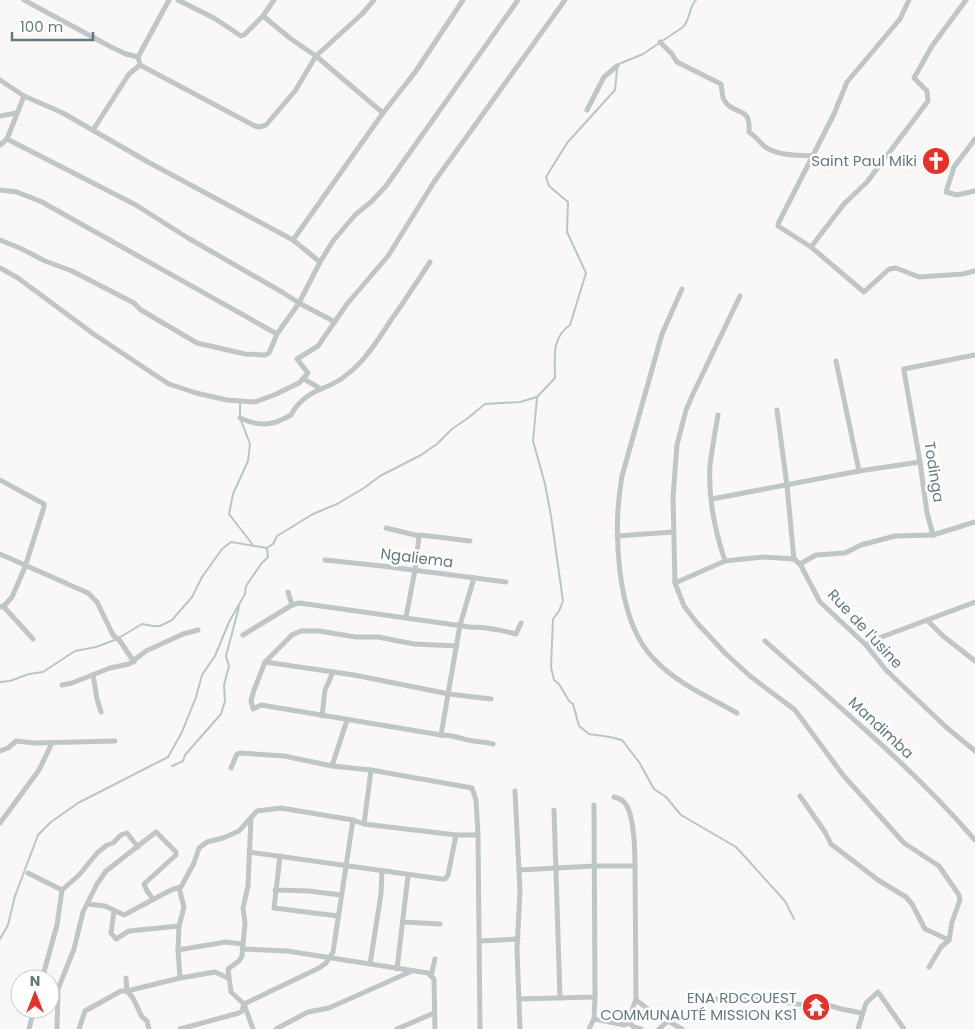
<svg xmlns="http://www.w3.org/2000/svg" width="975" height="1029" viewBox="0 0 975 1029" font-family="Poppins,sans-serif">
<rect width="100%" height="100%" fill="#f9f8f6"/>
<g fill="none" stroke-linecap="round" stroke-linejoin="round">
<!-- stream -->
<g stroke="#b5c7c8" stroke-width="2">
<path d="M537 398 533 441 545 484 551 516 563 601 559 611 553 619 551 667 554 680 559 684 569 701 573 704 579 726 589 734 610 737 622 740 639 762 654 789 666 797 681 815 736 847 785 901 794 919"/>
<path d="M240 402V418L250 444 248 461 233 494 229 514 253 545"/>
<path d="M267 548 273 544 277 536 313 514 337 504 364 488 380 476 421 455 437 444 452 429 468 418 485 404 520 402 537 397 555 378C555 358 551 338 570 325L586 273 567 232 568 202 549 186 546 177 567 143 615 90 617 69 619 64 643 54 683 27C691 19 688 8 696 0"/>
<path d="M0 682 10 681 29 674 43 672 75 651 96 647 117 639 142 624 153 626H160L172 620 192 597 202 577 222 549 231 542 267 548"/>
<path d="M172 766 183 761 185 755 221 714 225 701 224 685 229 666 226 656 239 607"/>
<path d="M0 939 8 925 15 896 38 835 51 822 78 803 168 757 182 732 196 697 202 675 215 656 229 622 245 594 246 586 261 564 268 557 267 548"/>
</g>
<!-- street -->
<g stroke="#bfc6c8" stroke-width="5">
<path d="M24 0 111 47 126 54 138 57 169 0"/>
<path d="M178 0 214 18 241 36 244 35 263 16 274 0"/>
<path d="M909 0 900 19 847 82 834 114 779 222 778 226 811 247 864 292 889 269 896 268 919 277 963 274 975 271"/>
<path d="M263 16 291 39 316 56 362 14 374 0"/>
<path d="M660 42 672 54 677 62 721 84C722 89 722 96 724 100 734 117 751 104 749 132 755 136 759 141 764 146 777 156 796 155 812 156"/>
<path d="M140 65 255 126 259 127 266 125 295 91 316 56 383 113"/>
<path d="M0 80 24 96 63 113 148 162 293 240 320 262"/>
<path d="M587 110 604 77 617 66"/>
<path d="M0 116 17 113"/>
<path d="M93 130 129 74 140 65 138 57"/>
<path d="M7 139 136 205 188 238 282 292 299 303 335 322"/>
<path d="M975 139 954 167 946 192 957 195 975 191"/>
<path d="M0 145 7 139 24 96"/>
<path d="M0 190 17 192 42 202 277 334"/>
<path d="M0 240 22 249 45 261 72 271 134 303 141 310 197 343 245 354 265 355 269 353 277 334 299 303 320 262 333 241 355 215 371 202 386 186 518 0"/>
<path d="M293 240 383 113 416 71 463 0"/>
<path d="M811 247 844 204 867 182 928 101 927 91 914 78 932 46 966 0"/>
<path d="M0 268 18 278 95 335 152 373 169 384 196 393 227 400 255 402 274 395 299 383 308 373 297 359 318 346 347 304 388 256 434 182 565 0"/>
<path d="M682 289 662 334 622 476C613 527 615 620 654 659 676 683 709 697 737 713"/>
<path d="M740 296 693 394 686 410 677 445 673 497 675 583 684 606 697 623 726 654 750 676 795 710 843 775 904 843 939 866 959 895 960 900 952 922 949 940 941 947 929 967"/>
<path d="M975 355 904 369V371L920 462 927 513 933 535 975 522"/>
<path d="M836 361 859 471"/>
<path d="M304 379 321 389C356 377 374 346 393 317 406 299 418 280 430 262"/>
<path d="M777 410 787 486 794 559"/>
<path d="M718 415C715 432 712 449 710 465 708 497 715 531 725 561"/>
<path d="M240 418C260 427 272 426 291 415 297 403 309 394 321 389"/>
<path d="M0 480 44 504V507L25 567 12 597 4 606 0 607"/>
<path d="M712 499 859 471 920 462"/>
<path d="M386 528 419 536"/>
<path d="M617 536 673 532"/>
<path d="M0 554 88 593 97 602 113 635 120 641 134 662"/>
<path d="M325 560 382 566 506 582"/>
<path d="M800 564 816 555 845 553 861 545 895 536 933 535"/>
<path d="M675 583 725 561 763 557 794 559 800 564 820 602 866 645 886 670 946 727 975 751"/>
<path d="M288 592 292 605 299 603 470 627C485 627 501 630 516 634L521 623"/>
<path d="M3 606 33 639"/>
<path d="M406 617 415 570 419 536 421 535 470 541"/>
<path d="M927 620 943 636 975 661"/>
<path d="M243 635 292 605"/>
<path d="M765 641C837 705 912 767 975 840"/>
<path d="M866 645 879 638 975 602"/>
<path d="M457 646 414 644 378 637H356L319 631H301L292 635 265 662 254 690 251 701 253 709 261 705 441 735C456 735 460 739 473 741 480 742 486 742 493 744"/>
<path d="M265 662 354 675 449 694 491 699"/>
<path d="M93 675 97 699 101 712"/>
<path d="M62 685 72 683 110 668 129 664 146 651 183 634 198 630"/>
<path d="M322 716 325 690 333 672"/>
<path d="M441 735 460 625 474 578"/>
<path d="M0 751 8 748 16 741 34 743 115 741"/>
<path d="M332 766 347 720"/>
<path d="M231 768 237 754 240 753 284 756 332 766 371 770 364 824"/>
<path d="M371 770 472 788 476 800 478 835"/>
<path d="M515 791 520 891 517 949 520 1029"/>
<path d="M800 796 825 832 831 844 878 880 906 897 912 904 925 929 949 940"/>
<path d="M614 797C618 798 622 799 625 803 634 815 635 851 635 866"/>
<path d="M554 810 560 998"/>
<path d="M251 818 248 886 243 908 245 923 242 956 239 961 228 969 231 992 244 1004 253 1029"/>
<path d="M0 823 39 770 52 743"/>
<path d="M456 835H478L480 1029"/>
<path d="M280 856 274 908 338 916"/>
<path d="M519 870 595 866H635L636 1000 652 1012 682 1029"/>
<path d="M28 873 62 890"/>
<path d="M179 888 184 907 179 926 178 950 180 978"/>
<path d="M275 890 309 891 341 895"/>
<path d="M88 904 105 906 124 915 171 890 181 887 194 863 199 848 207 842 223 838 239 831 257 811 281 808 353 820 364 824 456 835 448 875 445 879H442L249 852"/>
<path d="M114 911 111 933 116 939 129 931 179 926"/>
<path d="M403 922 440 924"/>
<path d="M480 941 518 939"/>
<path d="M242 949 287 951 428 973 434 979 435 1029"/>
<path d="M178 950 226 942 242 944"/>
<path d="M370 964 381 894 382 871"/>
<path d="M397 969 408 876"/>
<path d="M431 976 435 959"/>
<path d="M126 978 127 991 133 998 142 1017 147 1021 149 1029"/>
<path d="M42 979 57 925 62 890 79 875 98 852 107 845 113 843 121 835 127 833 138 847"/>
<path d="M519 999 595 997 594 805"/>
<path d="M702 999 769 1000 804 1005 822 1003 841 1009 862 1013"/>
<path d="M594 1019 625 1025C631 1019 632 1007 636 1000"/>
<path d="M628 1022 634 1027 641 1029"/>
<path d="M29 1029 34 1009"/>
<path d="M57 1029 58 989 74 949 83 912 97 884 106 871 156 832 176 852V855L144 884 147 891 153 899"/>
<path d="M79 1029 85 1011 121 991H127L180 978 215 972 228 978"/>
<path d="M180 1029 239 1013 242 1011 244 1004 319 968 326 963 333 952 353 820"/>
<path d="M276 1029 308 1012 329 1008 412 971"/>
<path d="M397 1029 434 1013"/>
<path d="M589 1029 594 1019 595 997"/>
<path d="M659 1029 668 1021"/>
<path d="M858 1029 866 1003 878 992 904 1029"/>
</g>
</g>
<!-- icons -->
<defs>
<symbol id="church-disc" viewBox="-11 -11 22 22"><circle r="9.5" fill="#e83026" stroke="#fff"/><path d="M-1.2-6h2.4v3.5h3.3v2.4h-3.3V6h-2.4V-.1h-3.3v-2.4h3.3Z" fill="#fff"/></symbol>
<symbol id="temple-disc" viewBox="-11 -11 22 22"><circle r="9.5" fill="#e83026" stroke="#fff"/><path d="M0-6L5-2H3V0L6.5 2.5H4V6H1.5V3h-3V6H-4V2.5H-6.5L-3 0V-2H-5Z" fill="#fff"/></symbol>
</defs>
<g fill-rule="evenodd">
<use href="#church-disc" x="920" y="145" width="32" height="32"/>
<use href="#temple-disc" x="800" y="991" width="32" height="32"/>
</g>
<g text-anchor="middle" stroke-width="5" stroke-linejoin="round" paint-order="stroke">
<!-- poi labels -->
<g font-size="15" fill="#637a82" stroke="#fff" text-anchor="end">
<text x="917" y="166">Saint Paul Miki</text>
<text x="797" y="1003">ENA RDCOUEST<tspan x="797" dy="17">COMMUNAUTÉ MISSION KS1</tspan></text>
</g>
<!-- street labels -->
<g font-size="15" fill="#637a82" stroke="#fff">
<text transform="translate(934 472) rotate(81)" y="5">Todinga</text>
<text transform="translate(417 558) rotate(7)" y="5">Ngaliema</text>
<text transform="translate(865 629) rotate(47)" y="5">Rue de l'usine</text>
<text transform="translate(881 728) rotate(43)" y="5">Mandimba</text>
</g>
</g>
<!-- north arrow -->
<g transform="translate(35 994)"><circle r="24" fill="#ffffff" stroke="#c1cacd"/>
<path d="M0-4L9 19L0 12L-9 19Z" fill="#e83026"/>
<text y="-8" font-size="14" font-weight="bold" text-anchor="middle" fill="#637a82">N</text>
</g>
<!-- scale -->
<path d="M12 32v8h81v-8" fill="none" stroke="#637a82" stroke-width="2.5"/>
<text x="20" y="32" font-size="15" fill="#637a82" stroke="#ffffff" stroke-width="4" paint-order="stroke">100 m</text>
</svg>
